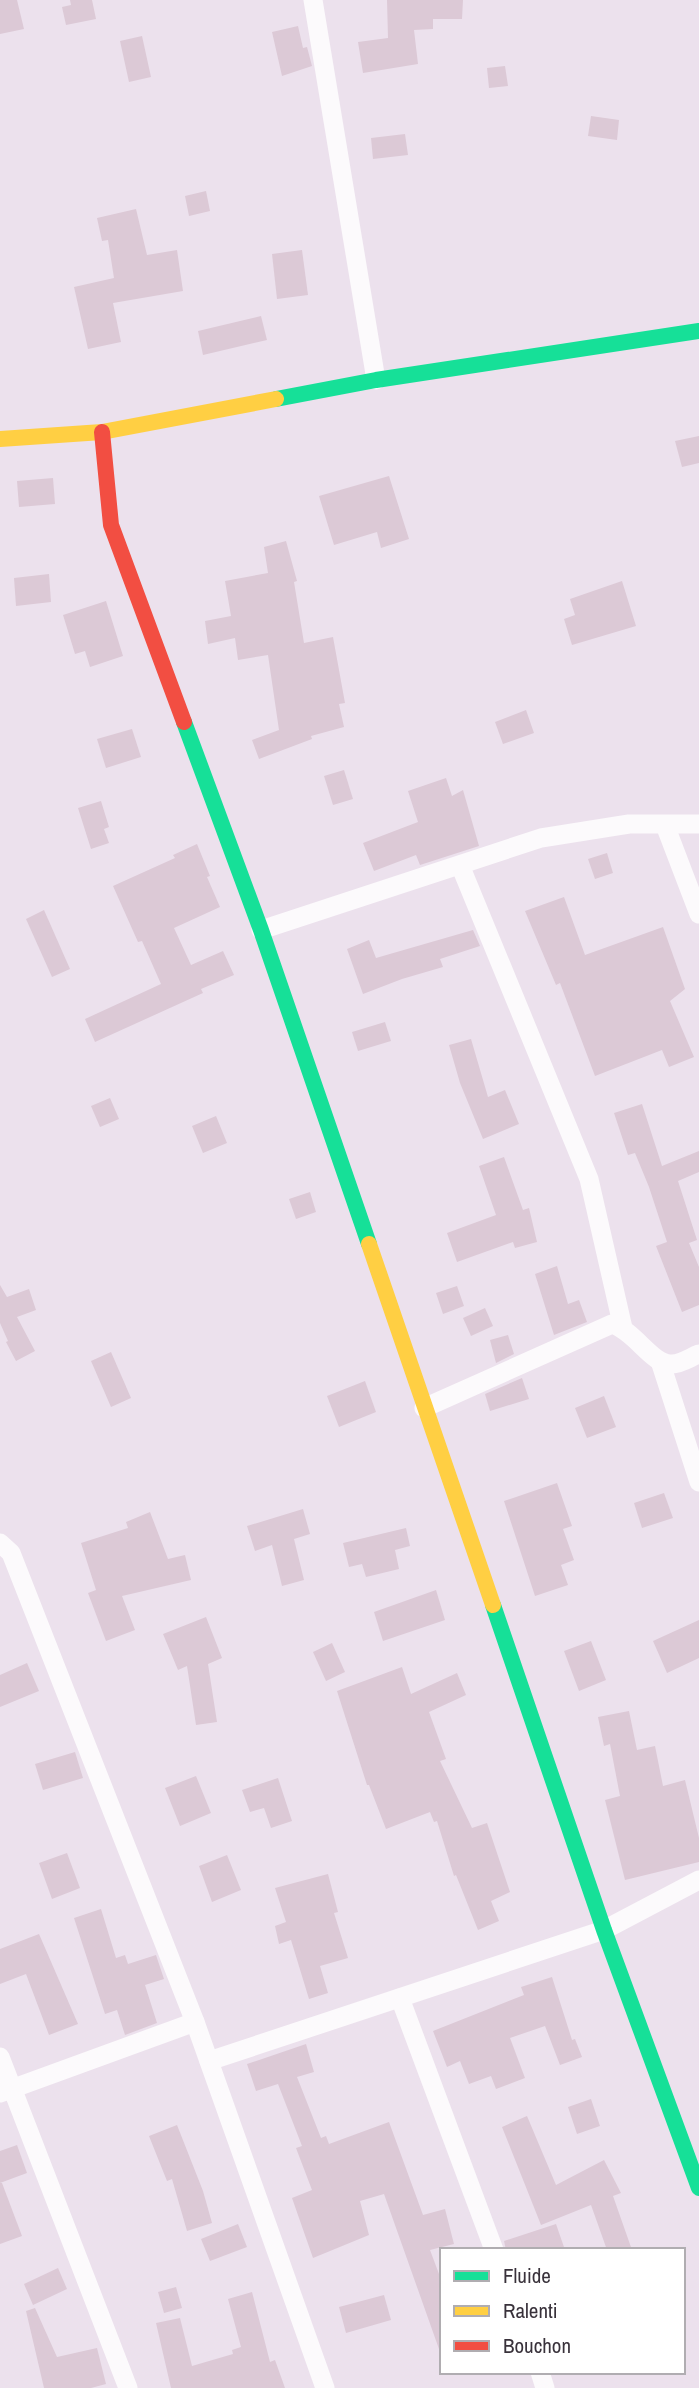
<svg xmlns="http://www.w3.org/2000/svg" width="699" height="2388" viewBox="0 0 699 2388" font-family="'Archivo Narrow',sans-serif">
<rect width="100%" height="100%" fill="#ece1ed"/>
<!-- building -->
<g fill="#dcc9d6">
<path d="M0 0H17L24 29 0 34Z"/>
<path d="M70 0H92L96 19 66 25 62 7 71 5Z"/>
<path d="M387 0H463L462 19H433V29L414 30 418 64 363 73 358 42 388 38Z"/>
<path d="M298 26 303 48 307 47 312 66 282 76 272 32Z"/>
<path d="M142 36 151 77 129 82 120 41Z"/>
<path d="M505 66 508 86 489 88 487 68Z"/>
<path d="M591 116 619 120 617 140 588 136Z"/>
<path d="M405 134 408 155 373 159 371 138Z"/>
<path d="M206 191 210 211 189 216 185 196Z"/>
<path d="M136 209 147 255 177 250 183 291 113 303 121 342 88 349 74 287 114 278 108 240 102 241 97 218Z"/>
<path d="M302 250 308 295 277 299 272 254Z"/>
<path d="M261 316 267 340 203 355 198 331Z"/>
<path d="M699 436V463L682 467 675 441Z"/>
<path d="M389 476 409 539 381 548 377 532 334 545 319 496Z"/>
<path d="M53 478 55 504 19 507 17 481Z"/>
<path d="M286 541 297 581 294 582 304 643 333 637 345 703 339 704 344 727 311 736 312 739 259 759 252 740 279 730 268 655 238 660 235 638 208 644 205 621 231 616 225 581 268 573 264 547Z"/>
<path d="M49 574 51 602 16 606 14 578Z"/>
<path d="M622 581 636 626 572 645 564 619 575 615 570 599Z"/>
<path d="M106 601 123 656 90 667 85 651 75 654 63 615Z"/>
<path d="M526 710 534 733 503 744 495 722Z"/>
<path d="M132 729 141 757 106 768 97 739Z"/>
<path d="M344 770 353 799 333 805 324 776Z"/>
<path d="M446 778 452 796 463 790 479 846 420 865 416 855 374 871 363 843 418 822 408 791Z"/>
<path d="M101 801 109 827 104 829 109 843 91 849 78 808Z"/>
<path d="M197 844 210 876 207 877 220 907 174 928 191 965 223 951 234 975 201 989 203 993 95 1042 85 1019 161 984 142 941 138 942 113 886 175 858 173 855Z"/>
<path d="M607 853 613 873 595 879 588 859Z"/>
<path d="M564 897 585 955 663 927 685 989 670 1001 694 1057 669 1067 662 1050 595 1076 560 983 556 985 525 911Z"/>
<path d="M44 910 70 969 52 977 26 919Z"/>
<path d="M473 930 480 946 440 959 443 967 402 979 363 994 347 949 369 940 376 958Z"/>
<path d="M385 1022 391 1041 358 1051 352 1032Z"/>
<path d="M471 1039 488 1097 505 1090 519 1124 483 1139 460 1083 449 1045Z"/>
<path d="M110 1098 119 1119 100 1127 91 1106Z"/>
<path d="M642 1104 662 1166 699 1151V1172L678 1181 697 1240 689 1243 699 1267V1305L682 1312 656 1246 667 1242 649 1187 635 1153 628 1155 614 1113Z"/>
<path d="M216 1116 227 1143 203 1153 192 1126Z"/>
<path d="M504 1157 523 1210 529 1208 537 1242 515 1248 513 1242 457 1262 447 1233 496 1215 479 1166Z"/>
<path d="M310 1192 316 1212 296 1219 289 1199Z"/>
<path d="M557 1266 568 1304 579 1300 587 1322 554 1335 535 1274Z"/>
<path d="M0 1285 7 1297 29 1289 36 1310 17 1317 35 1351 16 1361 6 1342 8 1341 0 1323Z"/>
<path d="M457 1286 464 1306 443 1314 436 1293Z"/>
<path d="M485 1308 493 1326 471 1336 463 1318Z"/>
<path d="M508 1335 514 1354 496 1363 490 1340Z"/>
<path d="M111 1352 131 1398 111 1407 91 1361Z"/>
<path d="M522 1378 529 1399 490 1411 485 1394Z"/>
<path d="M365 1381 376 1412 339 1427 327 1396Z"/>
<path d="M604 1396 616 1427 587 1438 575 1408Z"/>
<path d="M557 1483 572 1526 563 1529 574 1560 561 1565 568 1585 535 1596 504 1501Z"/>
<path d="M664 1493 673 1518 642 1528 634 1503Z"/>
<path d="M303 1509 310 1534 294 1539 304 1580 282 1586 272 1545 255 1551 247 1526Z"/>
<path d="M150 1512 168 1559 185 1555 191 1580 122 1596 135 1630 106 1641 88 1593 96 1590 81 1543 128 1528 126 1522Z"/>
<path d="M406 1528 410 1546 395 1550 399 1569 366 1577 362 1564 349 1567 343 1543Z"/>
<path d="M436 1590 445 1620 383 1641 374 1612Z"/>
<path d="M206 1617 222 1658 208 1664 217 1722 196 1725 187 1666 178 1670 163 1634Z"/>
<path d="M699 1620V1658L667 1673 653 1641Z"/>
<path d="M591 1641 606 1680 579 1691 564 1651Z"/>
<path d="M332 1643 345 1672 326 1681 313 1652Z"/>
<path d="M27 1663 39 1691 0 1707V1675Z"/>
<path d="M402 1667 411 1694 457 1673 466 1695 429 1712 446 1759 440 1761 472 1828 487 1823 510 1892 491 1901 499 1921 478 1930 456 1875 454 1876 437 1821 434 1822 430 1812 386 1829 369 1785H367L337 1691Z"/>
<path d="M629 1711 637 1750 655 1746 663 1786 685 1780 699 1838V1862L625 1880 605 1800 620 1796 610 1744 604 1746 598 1717Z"/>
<path d="M75 1752 83 1778 43 1790 35 1764Z"/>
<path d="M196 1776 211 1813 180 1826 165 1788Z"/>
<path d="M278 1778 292 1821 271 1828 264 1808 250 1812 242 1790Z"/>
<path d="M67 1853 80 1888 52 1899 39 1863Z"/>
<path d="M227 1855 241 1890 212 1902 199 1866Z"/>
<path d="M328 1874 338 1912 334 1913 348 1958 320 1966 328 1993 309 1999 291 1940 279 1944 275 1926 286 1922 275 1888Z"/>
<path d="M101 1909 116 1958 125 1955 128 1964 156 1955 164 1979 145 1985 157 2023 125 2035 117 2010 105 2014 74 1918Z"/>
<path d="M39 1934 78 2024 49 2035 26 1974 0 1984V1949Z"/>
<path d="M552 1977 572 2040 575 2039 582 2057 560 2065 545 2026 510 2038 525 2078 496 2089 491 2076 469 2084 460 2061 447 2067 433 2031 524 1995 521 1987Z"/>
<path d="M306 2044 314 2072 297 2077 321 2138 326 2136 329 2144 389 2122 423 2215 445 2209 454 2244 430 2250 442 2282V2348L439 2349 384 2194 360 2201 369 2235 313 2258 292 2198 312 2190 296 2148 302 2146 278 2084 256 2091 247 2064Z"/>
<path d="M591 2099 600 2126 577 2134 568 2107Z"/>
<path d="M527 2116 556 2185 604 2160 621 2193 613 2196 632 2250H607L591 2205 541 2225 502 2127Z"/>
<path d="M177 2125 203 2191 212 2223 187 2231 172 2179 167 2181 149 2136Z"/>
<path d="M17 2145 27 2173 0 2183V2151Z"/>
<path d="M0 2183H2L22 2236 0 2244Z"/>
<path d="M238 2224 247 2247 210 2261 201 2239Z"/>
<path d="M556 2224 565 2250H506L504 2241Z"/>
<path d="M58 2268 67 2289 33 2305 24 2284Z"/>
<path d="M176 2287 182 2308 164 2313 158 2292Z"/>
<path d="M252 2292 270 2362 275 2360 285 2388H171L156 2323 180 2318 192 2366 233 2354 232 2350 241 2347 228 2299Z"/>
<path d="M384 2295 391 2320 346 2333 339 2307Z"/>
<path d="M35 2308 57 2357 97 2348 106 2384 91 2388H44L26 2311Z"/>
</g>
<g fill="none" stroke-linecap="round" stroke-linejoin="round">
<!-- street -->
<g stroke="#fcfafc" stroke-width="19">
<path d="M313 0 376 380"/>
<path d="M665 825 699 914"/>
<path d="M460 865 589 1179 623 1328"/>
<path d="M261 930 541 838 629 824H699"/>
<path d="M661 1364 699 1482"/>
<path d="M424 1408 612 1324C635 1331 653 1366 672 1364 681 1364 691 1357 699 1354"/>
<path d="M0 1543 11 1553 195 2022 325 2388"/>
<path d="M400 1998 494 2250"/>
<path d="M0 2057 128 2388"/>
<path d="M209 2061 604 1930 699 1880"/>
<path d="M0 2093 195 2022"/>
<path d="M540 2372 545 2388"/>
</g>
<!-- fast -->
<g stroke="#16e098" stroke-width="16">
<path d="M276 399 376 380 699 331"/>
<path d="M184 722 261 930 369 1244"/>
<path d="M493 1605 604 1930 699 2188"/>
</g>
<!-- slow -->
<g stroke="#ffcf43" stroke-width="16">
<path d="M0 439 102 432 276 399"/>
<path d="M369 1244 493 1605"/>
</g>
<!-- jam -->
<path stroke="#f24e42" stroke-width="16" d="M102 432 111 525 184 722"/>
</g>
<!-- legend -->
<rect x="440" y="2248" width="245" height="126" fill="#ffffff" stroke="#b0adb1" stroke-width="2"/>
<rect x="454" y="2271" width="35" height="10" fill="#16e098" stroke="#b0adb1" stroke-width="2"/>
<text x="503" y="2283" font-size="21" fill="#39323b">Fluide</text>
<rect x="454" y="2306" width="35" height="10" fill="#ffcf43" stroke="#b0adb1" stroke-width="2"/>
<text x="503" y="2318" font-size="21" fill="#39323b">Ralenti</text>
<rect x="454" y="2341" width="35" height="10" fill="#f24e42" stroke="#b0adb1" stroke-width="2"/>
<text x="503" y="2353" font-size="21" fill="#39323b">Bouchon</text>
</svg>
